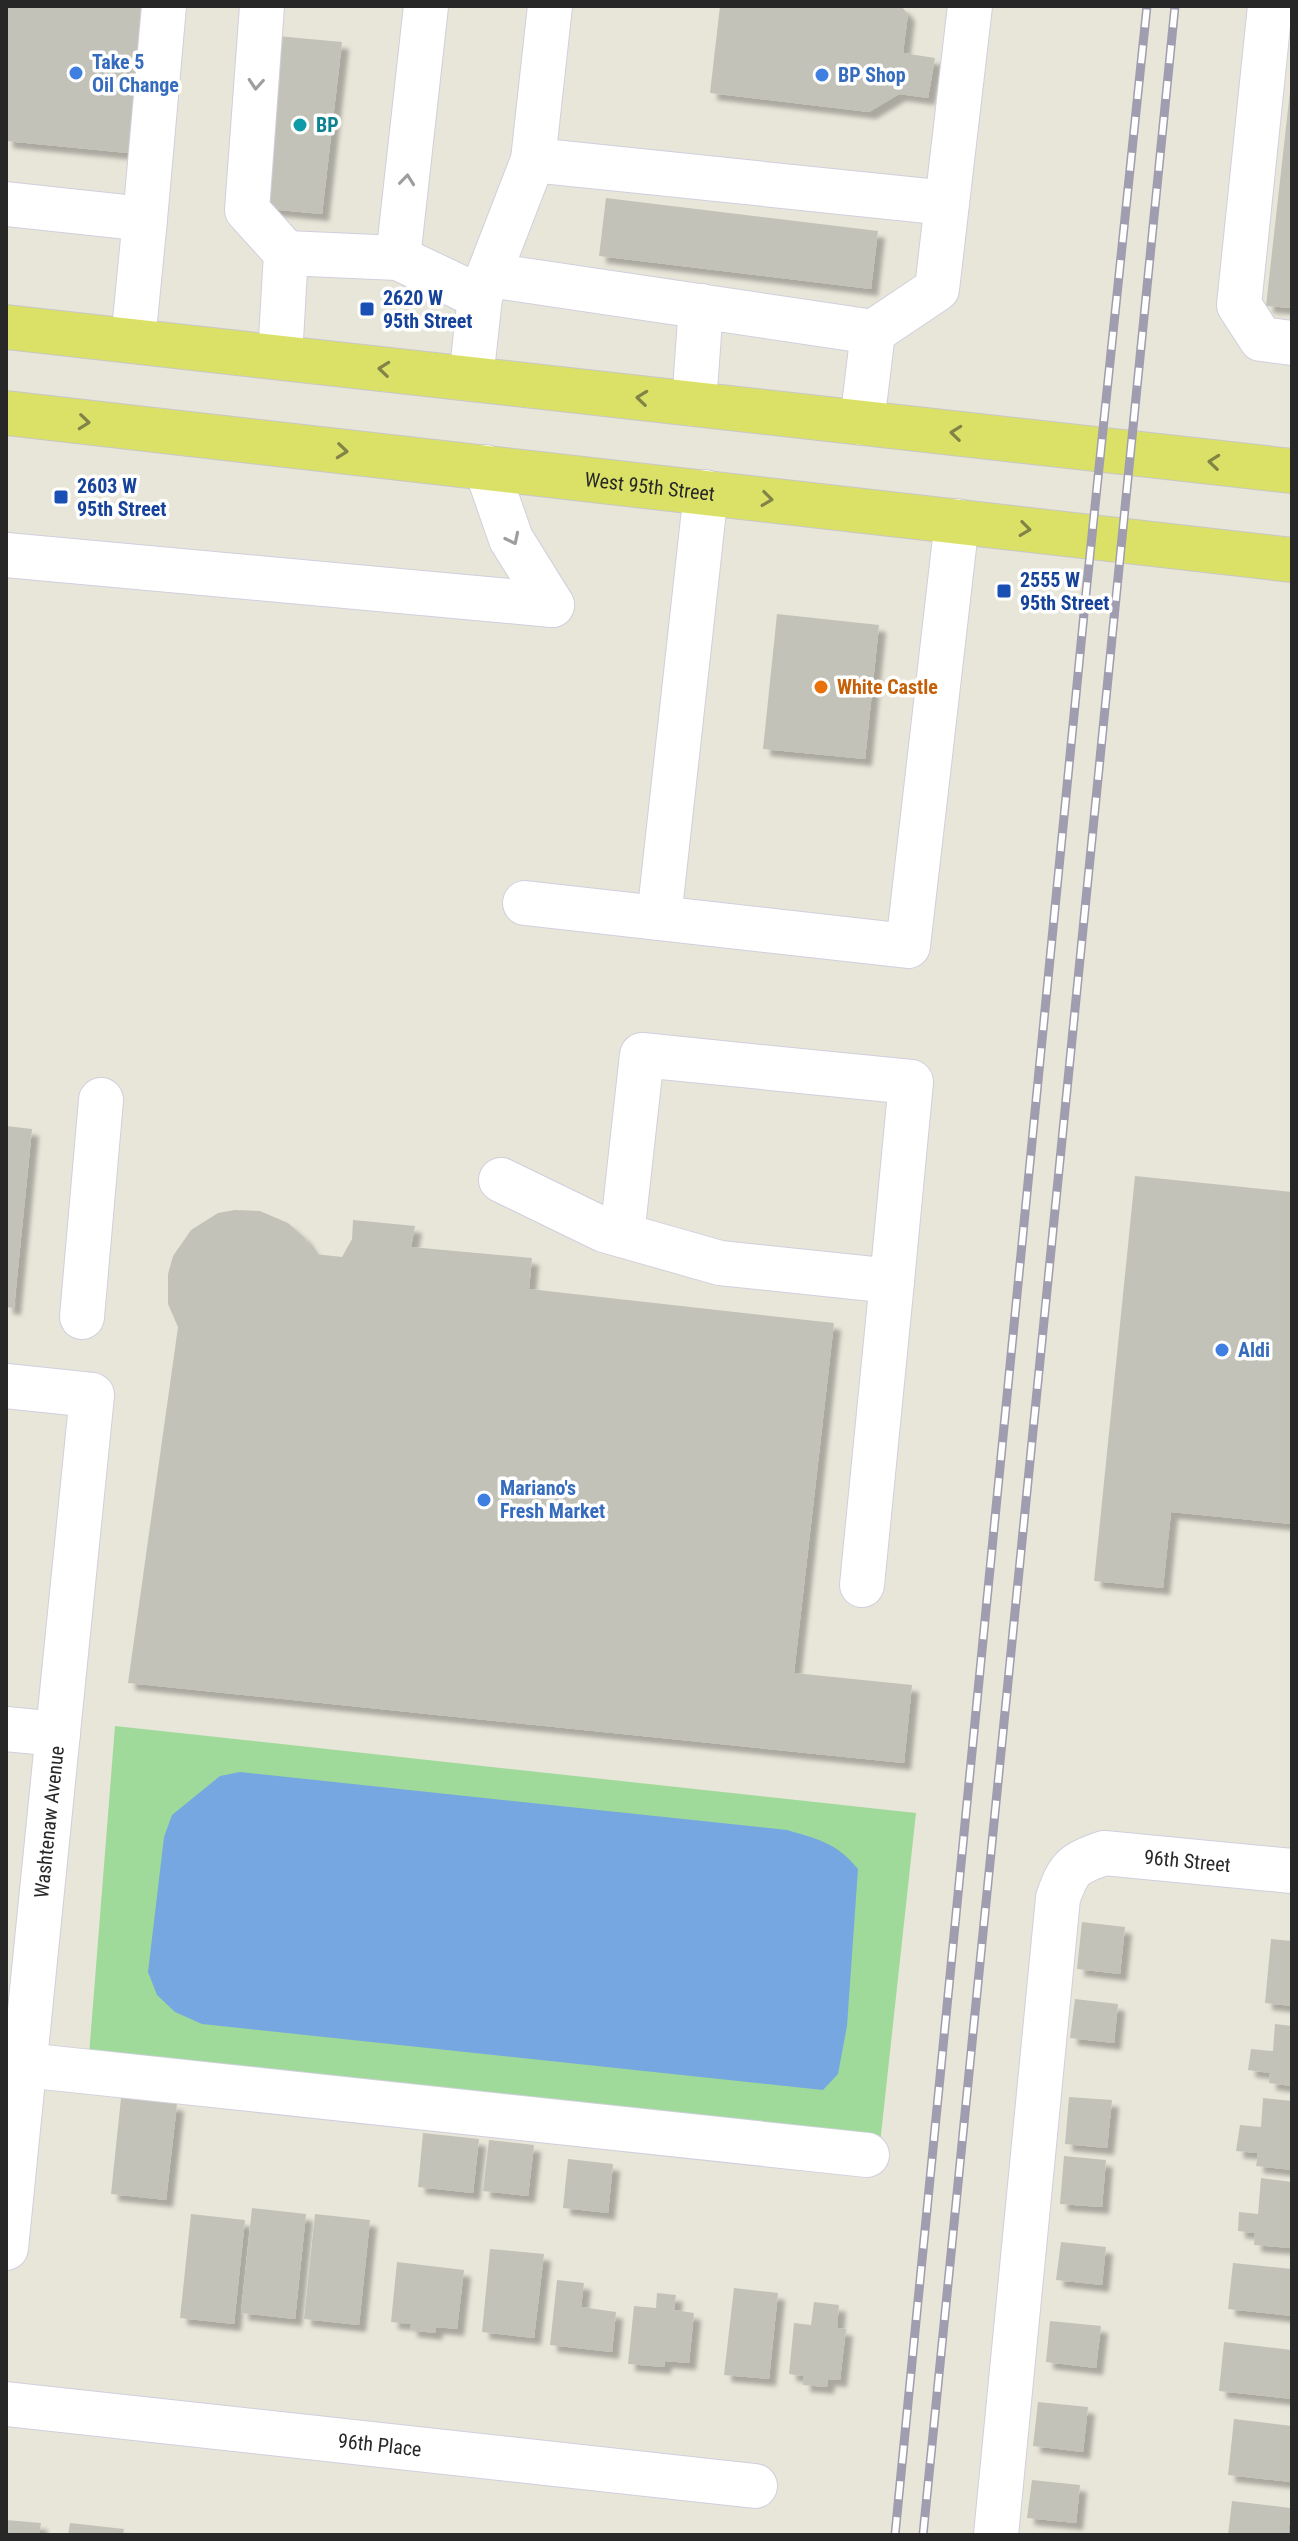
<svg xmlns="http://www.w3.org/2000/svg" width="1298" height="2541" viewBox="0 0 1298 2541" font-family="'Roboto Condensed',sans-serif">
<defs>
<filter id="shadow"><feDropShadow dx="7" dy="7" stdDeviation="2" flood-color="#0004"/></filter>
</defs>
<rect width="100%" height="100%" fill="#e8e6d9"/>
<!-- green -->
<path fill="#9fda9b" d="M115 1726 916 1813 879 2153 88 2068Z"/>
<!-- water -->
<path fill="#76a7e0" d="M240 1772 787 1830C818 1839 837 1843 858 1869L847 2026 838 2074 823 2090 202 2024 175 2012 157 1995 148 1972 164 1837 172 1815 220 1776Z"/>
<!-- building -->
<g fill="#c3c2b9" filter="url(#shadow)">
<path d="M6 6H153L138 154 6 141Z"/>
<path d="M720 6H901L908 14 903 53 935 58 928 98 899 94 869 112 710 93Z"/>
<path d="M277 36 342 42 322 214 258 208Z"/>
<path d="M1290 91H1292V308L1266 306Z"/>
<path d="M606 198 878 231 871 289 599 256Z"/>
<path d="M777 614 879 625 865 759 763 749Z"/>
<path d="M6 1126 32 1129 14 1308 6 1307Z"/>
<path d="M1135 1176 1292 1192V1524L1171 1512 1163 1588 1094 1581Z"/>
<path d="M235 1210 260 1211 288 1223 304 1237 315 1254 342 1257 352 1239 353 1220 415 1226 411 1247 532 1258 529 1289 834 1323 794 1673 912 1685 904 1763 128 1683 178 1327 168 1304V1274L173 1256 191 1230 218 1213Z"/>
<path d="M1082 1922 1125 1927 1120 1974 1077 1969Z"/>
<path d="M1271 1939 1292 1941V2006L1265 2003Z"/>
<path d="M1075 1999 1118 2004 1114 2043 1070 2038Z"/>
<path d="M1275 2024 1292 2026V2086L1269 2083 1270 2073 1248 2070 1251 2049 1273 2051Z"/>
<path d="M1069 2097 1112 2100 1107 2148 1065 2144Z"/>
<path d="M121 2098 177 2104 166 2200 111 2194Z"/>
<path d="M1263 2098 1292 2101V2170L1256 2166 1258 2153 1236 2151 1240 2125 1261 2127Z"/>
<path d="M423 2133 479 2139 473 2193 418 2187Z"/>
<path d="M489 2140 534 2145 528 2196 483 2191Z"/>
<path d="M1064 2156 1106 2160 1102 2207 1060 2204Z"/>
<path d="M568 2159 613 2164 608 2213 563 2208Z"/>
<path d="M1261 2178 1292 2182V2248L1254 2245 1255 2233 1238 2231 1239 2212 1258 2214Z"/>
<path d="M252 2208 306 2214 295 2319 241 2313Z"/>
<path d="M191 2214 245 2220 234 2324 180 2318Z"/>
<path d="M315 2214 370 2220 359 2325 304 2319Z"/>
<path d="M1061 2242 1106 2247 1102 2285 1056 2280Z"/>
<path d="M490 2249 544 2254 534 2338 482 2332Z"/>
<path d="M397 2262 464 2270 457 2329 436 2327 435 2333 410 2330 411 2324 391 2322Z"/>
<path d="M1233 2263 1292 2269V2316L1228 2309Z"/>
<path d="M557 2280 584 2283 581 2307 616 2312 612 2352 550 2345Z"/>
<path d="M734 2288 778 2293 769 2379 724 2375Z"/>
<path d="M657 2293 676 2295 674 2310 694 2313 689 2363 665 2361 664 2367 628 2364 634 2306 656 2308Z"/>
<path d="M814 2302 839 2305 837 2328 846 2329 840 2380 828 2379 827 2387 803 2385 804 2376 789 2374 794 2323 811 2325Z"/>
<path d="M1050 2321 1101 2326 1096 2368 1046 2362Z"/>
<path d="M1224 2342 1292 2350V2399L1219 2391Z"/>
<path d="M1038 2402 1088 2407 1083 2452 1033 2446Z"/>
<path d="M1234 2419 1292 2426 1291 2482 1228 2475Z"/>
<path d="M1032 2480 1080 2485 1076 2523 1027 2518Z"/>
<path d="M1232 2501 1291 2508 1288 2535H1228Z"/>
<path d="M6 2520 41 2523 39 2535H6Z"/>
<path d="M70 2523 124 2529 123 2535H68Z"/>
</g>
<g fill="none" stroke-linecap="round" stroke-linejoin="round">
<defs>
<g id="minor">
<path d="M262 6 247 210 286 253"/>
<path d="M1270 6 1239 305 1261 339 1292 343"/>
<path d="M533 160 947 203"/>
<path d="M6 204 145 219 133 341"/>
<path d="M145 219 164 6"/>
<path d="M398 258 426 6"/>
<path d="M489 275 873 332"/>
<path d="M480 297 533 160 550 6"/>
<path d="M280 357 286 253 398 258 480 297 471 379"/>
<path d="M694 404 701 306"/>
<path d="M862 423 873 332 937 289 970 6"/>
<path d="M486 467 511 539 552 605"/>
<path d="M6 555 552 605"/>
<path d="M525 903 908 946 957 521"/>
<path d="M659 918 706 492"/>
<path d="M501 1180 604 1230 720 1263 892 1281 862 1585"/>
<path d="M622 1235 642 1055 911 1082 892 1281"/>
<path d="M82 1317 101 1100"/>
<path d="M6 1386 92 1395 6 2248"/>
<path d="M6 1729 58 1734"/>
<path d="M6 2063 867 2155"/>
<path id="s1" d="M6 2404 755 2486"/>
<path id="s2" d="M996 2535 1058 1898C1069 1867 1073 1864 1104 1853L1292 1871"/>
</g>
<g id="major">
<path d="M6 327 1292 471"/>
<path id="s3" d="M6 413 1292 560"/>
</g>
</defs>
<!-- minor casing -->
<use href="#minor" stroke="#d0cfde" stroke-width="46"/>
<!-- major casing -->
<use href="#major" stroke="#c7c7c7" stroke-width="46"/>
<!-- minor -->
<use href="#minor" stroke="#fff" stroke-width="44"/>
<!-- major -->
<use href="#major" stroke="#dbe166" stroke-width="44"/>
<defs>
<g id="rail">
<path d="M895 2535 1086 593 1147 6"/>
<path d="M923 2535 1175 6"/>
</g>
</defs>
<!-- rail casing -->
<use href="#rail" stroke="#9f9daf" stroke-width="9"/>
<!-- rail -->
<use href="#rail" stroke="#fff" stroke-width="6" stroke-dasharray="18" stroke-linecap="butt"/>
</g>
<!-- one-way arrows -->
<defs><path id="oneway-chevron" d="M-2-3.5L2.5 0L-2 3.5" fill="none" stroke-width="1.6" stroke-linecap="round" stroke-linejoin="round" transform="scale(2)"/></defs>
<g stroke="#9e9e9e">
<use href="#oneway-chevron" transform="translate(256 84) rotate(94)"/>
<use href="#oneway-chevron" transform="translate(407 180) rotate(-84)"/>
<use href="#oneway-chevron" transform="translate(513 539) rotate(64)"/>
</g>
<g stroke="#818446">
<use href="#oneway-chevron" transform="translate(384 369) rotate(-174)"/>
<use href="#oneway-chevron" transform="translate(642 398) rotate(-174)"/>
<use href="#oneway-chevron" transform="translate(84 422) rotate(6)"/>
<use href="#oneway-chevron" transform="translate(956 433) rotate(-174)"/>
<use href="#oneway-chevron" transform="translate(342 451) rotate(6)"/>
<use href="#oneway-chevron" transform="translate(1214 462) rotate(-174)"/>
<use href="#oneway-chevron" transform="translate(767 499) rotate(7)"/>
<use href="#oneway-chevron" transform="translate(1025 529) rotate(7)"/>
</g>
<!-- markers -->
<g fill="#3f7fe0" stroke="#fff" stroke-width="3">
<circle cx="76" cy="73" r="8"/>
<circle cx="822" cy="75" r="8"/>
<circle cx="1222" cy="1350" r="8"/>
<circle cx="484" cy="1500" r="8"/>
</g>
<circle fill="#0f9aa8" stroke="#fff" stroke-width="3" cx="300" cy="125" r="8"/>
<g fill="#1a4fb4" stroke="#fff" stroke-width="3">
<rect x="359" y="301" width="16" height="16" rx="4"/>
<rect x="53" y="489" width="16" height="16" rx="4"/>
<rect x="996" y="583" width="16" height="16" rx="4"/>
</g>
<circle fill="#e8710a" stroke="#fff" stroke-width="3" cx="821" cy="687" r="8"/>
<g text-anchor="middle" stroke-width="7" stroke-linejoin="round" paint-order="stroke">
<!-- shop labels -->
<g font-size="20" font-weight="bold" fill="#366cbe" stroke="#fff" text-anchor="start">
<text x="92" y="69">Take 5<tspan x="92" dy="23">Oil Change</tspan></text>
<text x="838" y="82">BP Shop</text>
<text x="1238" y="1357">Aldi</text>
<text x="500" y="1495">Mariano's<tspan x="500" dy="23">Fresh Market</tspan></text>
</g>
<!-- culture labels -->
<g font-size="20" font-weight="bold" fill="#0d838f" stroke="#fff" text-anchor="start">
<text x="316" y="132">BP</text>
</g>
<!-- transit labels -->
<g font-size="20" font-weight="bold" fill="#164399" stroke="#fff" text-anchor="start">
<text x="383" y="305">2620 W<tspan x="383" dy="23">95th Street</tspan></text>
<text x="77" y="493">2603 W<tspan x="77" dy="23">95th Street</tspan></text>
<text x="1020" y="587">2555 W<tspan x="1020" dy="23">95th Street</tspan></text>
</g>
<!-- street labels -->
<g font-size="20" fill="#272727" stroke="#fff">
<text dy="7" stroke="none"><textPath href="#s3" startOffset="648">West 95th Street</textPath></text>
<text transform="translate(49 1822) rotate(-84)" y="7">Washtenaw Avenue</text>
<text dy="7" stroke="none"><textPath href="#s2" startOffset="792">96th Street</textPath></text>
<text dy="7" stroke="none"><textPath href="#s1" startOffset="376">96th Place</textPath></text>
</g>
<!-- food labels -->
<g font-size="20" font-weight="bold" fill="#c56008" stroke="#fff" text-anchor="start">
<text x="837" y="694">White Castle</text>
</g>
</g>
<!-- border -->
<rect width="1298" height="2541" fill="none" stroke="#272727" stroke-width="16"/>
</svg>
